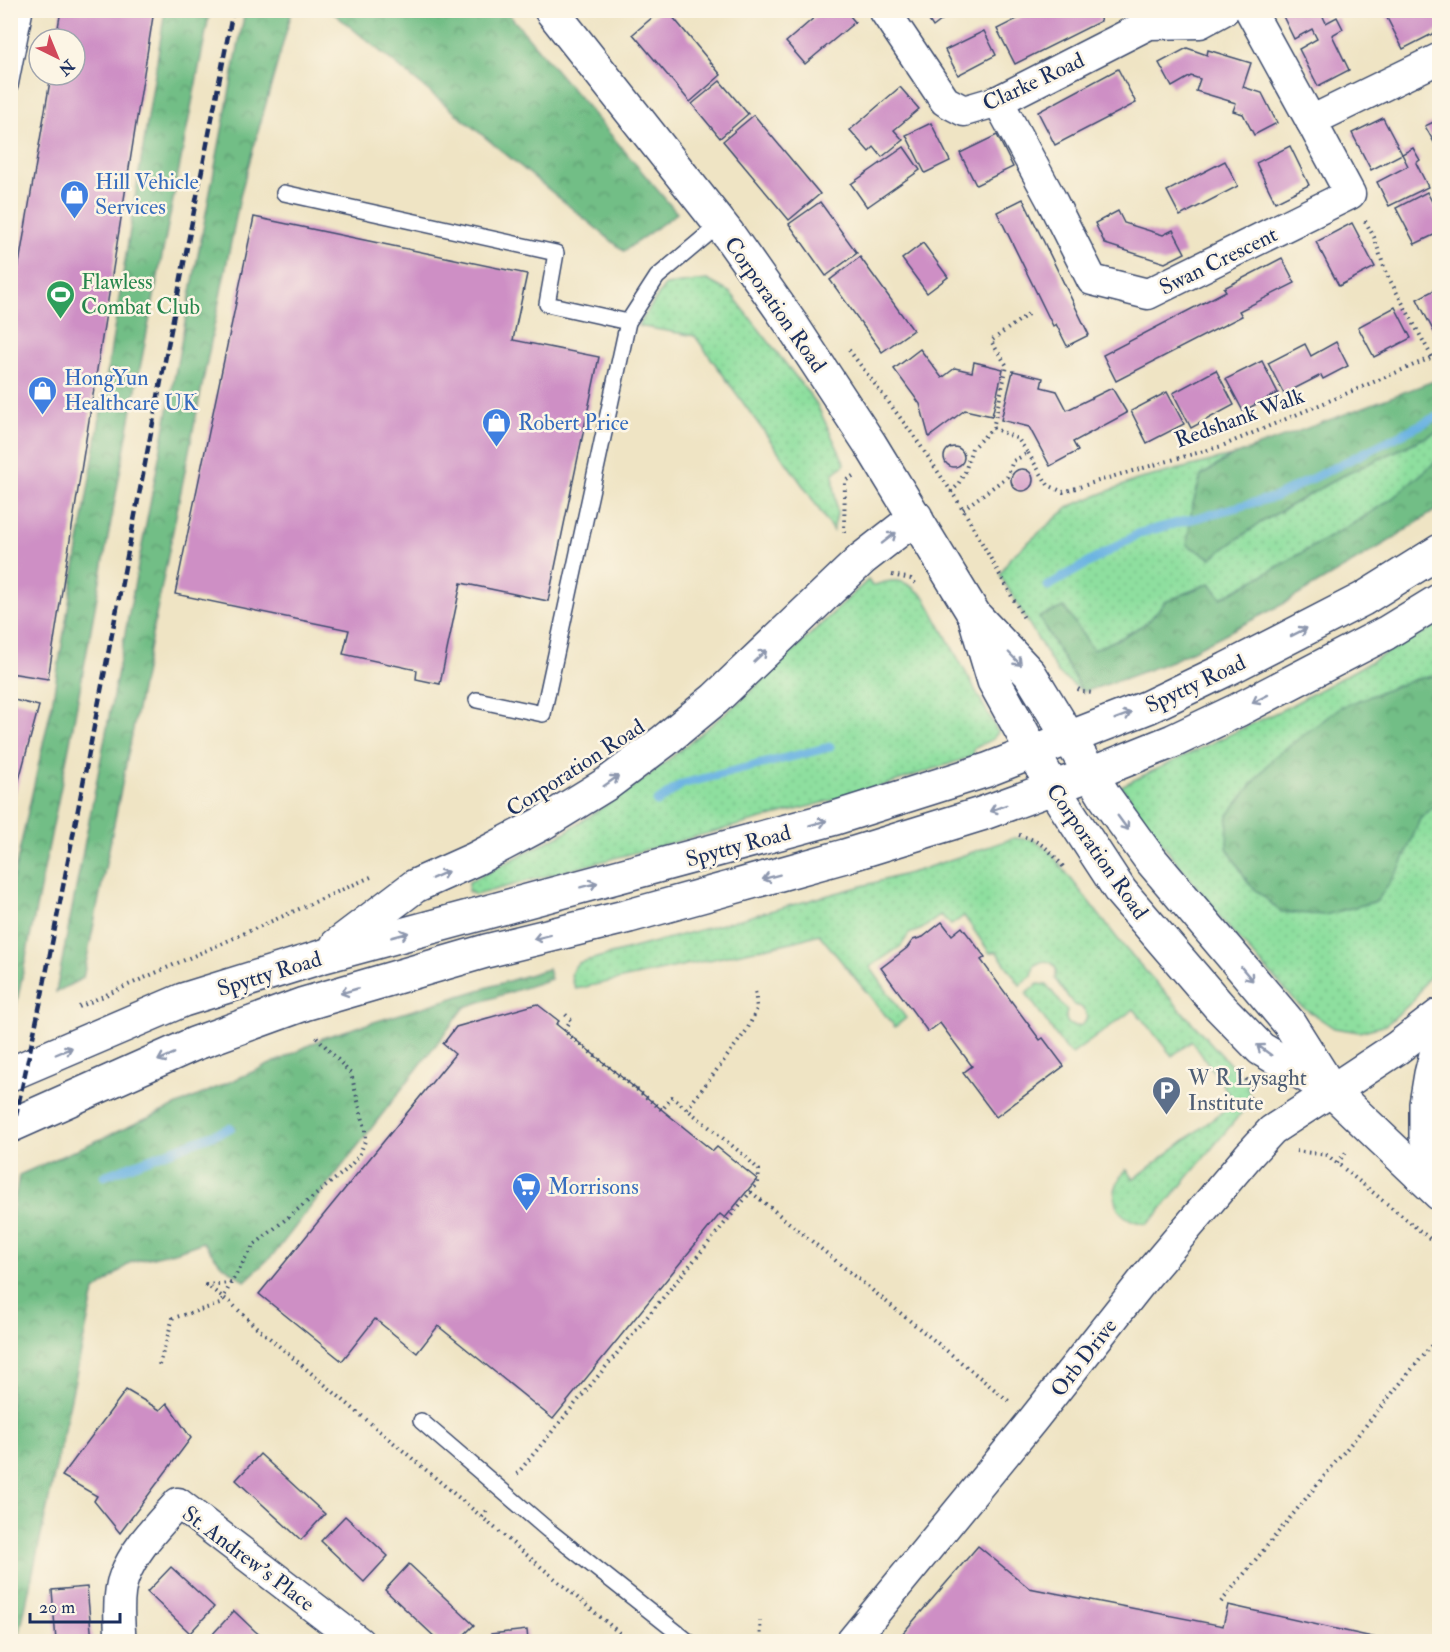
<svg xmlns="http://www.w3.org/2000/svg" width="1450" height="1652" viewBox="0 0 1450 1652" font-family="'IM FELL Double Pica',serif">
<defs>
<pattern id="grass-dots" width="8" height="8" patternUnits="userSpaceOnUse" patternTransform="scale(1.5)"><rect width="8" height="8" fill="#8edf9f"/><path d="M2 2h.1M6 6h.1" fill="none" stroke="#7ac08b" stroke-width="1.8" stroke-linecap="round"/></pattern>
<pattern id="forest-crowns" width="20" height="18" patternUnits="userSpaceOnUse" patternTransform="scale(1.5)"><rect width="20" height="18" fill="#72be86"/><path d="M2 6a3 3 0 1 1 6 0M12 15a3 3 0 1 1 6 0" fill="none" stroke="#5d9b71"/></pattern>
</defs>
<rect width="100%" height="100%" fill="#fcf5e5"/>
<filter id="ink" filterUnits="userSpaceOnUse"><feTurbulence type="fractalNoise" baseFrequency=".0167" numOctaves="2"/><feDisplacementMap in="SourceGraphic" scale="12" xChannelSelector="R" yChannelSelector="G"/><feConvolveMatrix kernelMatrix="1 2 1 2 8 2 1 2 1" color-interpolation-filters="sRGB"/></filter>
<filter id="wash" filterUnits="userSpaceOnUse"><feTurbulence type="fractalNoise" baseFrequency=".008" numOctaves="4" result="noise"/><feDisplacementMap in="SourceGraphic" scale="24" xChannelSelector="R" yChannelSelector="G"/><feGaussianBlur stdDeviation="1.35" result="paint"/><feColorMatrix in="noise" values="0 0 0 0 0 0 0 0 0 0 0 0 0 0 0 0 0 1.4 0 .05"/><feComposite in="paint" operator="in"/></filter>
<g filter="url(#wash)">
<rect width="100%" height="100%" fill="#efe4c4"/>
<!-- grass -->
<g fill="url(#grass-dots)" stroke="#54877e" stroke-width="1.5">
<path d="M707 280 731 293 816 403 845 464 833 474 837 514 833 531 809 494 695 336 638 326 665 285Z"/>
<path d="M1439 431V459L1393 498 1361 519 1265 574 1221 598 1210 583 1165 602 1148 622 1123 637 1093 650 1064 608 1039 618 1083 692 1058 673 1000 575 1010 558 1070 506 1137 480 1231 456 1201 476 1211 558 1260 523 1338 478Z"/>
<path d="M868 580 872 586C898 577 903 579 924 596L998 732 993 739 973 749 974 756 860 793 475 895 468 891 469 882 564 833 641 782 738 703Z"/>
<path d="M1439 624V967L1424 983 1414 1000 1386 1025 1359 1032 1334 1028 1297 1003 1226 925 1148 825 1121 786 1290 706Z"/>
<path d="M1014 838 1034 840 1051 853 1124 947 1247 1083 1249 1095 1246 1107 1155 1217 1147 1224C1113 1220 1106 1194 1126 1169L1134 1179 1235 1102 1192 1041 1172 1056 1134 1009 1072 1054 1065 1048 1026 993 1038 984 1047 985 1067 1011C1060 1032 1091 1030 1086 1013 1084 1007 1079 1006 1074 1005L1055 979C1060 963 1046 956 1034 966L1032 976 1020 985 996 951 990 953 964 916 951 925 941 915 922 929 909 934 901 946 870 967 906 1018 895 1027 819 934 796 941 576 989C570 977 569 972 578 963L917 871Z"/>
</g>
<!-- forest -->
<g fill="url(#forest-crowns)" stroke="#467672" stroke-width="1.5">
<path d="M165 11H210L129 424 70 742 15 1011 11 1013V888L52 704 98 430Z"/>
<path d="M245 11H292L241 192 83 978 56 992Z"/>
<path d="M331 11H506L677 213 624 251Z"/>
<path d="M1439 379V431L1338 478 1260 523 1211 558 1187 545 1192 507 1201 476 1232 456Z"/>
<path d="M1439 459V508L1389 541 1283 604 1174 660 1126 678 1083 692 1039 617 1064 607 1093 650 1123 637 1148 622 1165 602 1210 583 1221 598 1265 574 1361 519 1393 498Z"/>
<path d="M1439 675V802L1420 819 1401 866 1377 901 1325 915 1281 912 1249 884 1227 848 1228 815 1273 758 1341 707 1416 679Z"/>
<path d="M548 969 551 979 465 1007 275 1253 245 1281 221 1264 203 1242 178 1251 131 1262 94 1292 18 1641H11L10 1229 19 1175 284 1058 325 1037Z"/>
</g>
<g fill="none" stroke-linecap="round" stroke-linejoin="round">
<!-- stream -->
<g stroke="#6ab3e2" stroke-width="9">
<path d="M1048 586 1140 533 1275 497 1440 415"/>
<path d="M657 802 682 784 830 747"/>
<path d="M104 1176 231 1128"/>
</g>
</g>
<g id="blocks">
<!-- building -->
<g fill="#ce8fc5">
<path d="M61 10H154L48 679 10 673V317L51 75H75V39H56Z"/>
<path d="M661 10H667L721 75 690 102 633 34Z"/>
<path d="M823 10H845L855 22 805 64 786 42Z"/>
<path d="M922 10H955L933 27Z"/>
<path d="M1035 10H1096L1101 21 1015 64 997 29Z"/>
<path d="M1280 10H1320L1326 23 1337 17 1343 29 1332 35 1349 70 1318 86 1299 49 1317 39 1312 29 1294 39Z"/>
<path d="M1387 10H1432L1440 24V30L1403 49 1384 12Z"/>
<path d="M984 31 996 55 958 75 945 50Z"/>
<path d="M1187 48 1207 55 1208 50 1251 63 1243 87 1262 93 1277 123 1254 135 1243 114 1233 111 1236 103 1196 91 1200 79 1191 76 1172 87 1159 63Z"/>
<path d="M1118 69 1136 103 1055 145 1038 112Z"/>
<path d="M720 81 748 114 720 138 692 104Z"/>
<path d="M900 87 919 109 894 130 903 140 882 157 874 147 869 152 850 130Z"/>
<path d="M754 115 820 194 789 220 723 141Z"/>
<path d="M1383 118 1402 154 1371 170 1352 133Z"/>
<path d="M1440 119V153L1425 126Z"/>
<path d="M931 123 950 161 925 173 906 135Z"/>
<path d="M997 135 1013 167 976 185 960 153Z"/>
<path d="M1290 146 1309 185 1275 202 1256 163Z"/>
<path d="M904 147 920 170 867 207 851 184Z"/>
<path d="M1413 148 1420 160 1416 163 1428 187 1389 206 1377 182 1408 166 1402 154Z"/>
<path d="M1225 161 1238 186 1180 216 1167 191Z"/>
<path d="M1427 192 1440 217V232L1415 244 1396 208Z"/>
<path d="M1023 199 1089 335 1067 346 1056 324 1053 326 997 212Z"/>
<path d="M820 202 857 253 826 276 789 224Z"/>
<path d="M1118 211 1124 223 1163 235 1173 230 1185 253 1165 263 1105 244 1095 223Z"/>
<path d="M254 217 527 274 513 340 599 357 548 601 461 583 440 684 416 679 417 670 343 654 349 630 175 594Z"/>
<path d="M1352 223 1375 267 1339 286 1316 242Z"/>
<path d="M923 243 948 277 927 293 902 259Z"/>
<path d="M860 257 913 330 882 352 830 280Z"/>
<path d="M1282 258 1295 283 1239 311 1242 316 1116 381 1103 355 1226 291 1224 288Z"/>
<path d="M1440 287V330L1434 332 1417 299Z"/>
<path d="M1395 307 1411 338 1374 357 1358 327Z"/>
<path d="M1336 342 1348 366 1323 379 1321 375 1284 394 1268 363 1305 344 1311 356Z"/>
<path d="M920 349 942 378 955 368 972 372 974 362 1003 369 992 416 965 410 929 437 920 404 894 369Z"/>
<path d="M1262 361 1278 393 1243 411 1226 379Z"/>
<path d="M1216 370 1234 405 1191 428 1173 393Z"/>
<path d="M1013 371 1043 378 1041 387 1057 391 1067 410 1112 388 1127 413 1073 442 1078 451 1050 466 1029 427 1001 420Z"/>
<path d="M1167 392 1184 424 1147 443 1131 411Z"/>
<circle cx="954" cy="457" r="10"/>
<circle cx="1022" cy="480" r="11"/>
<path d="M10 699 39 706 11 809H10Z"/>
<path d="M942 922 952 935 962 927 985 957 981 960 1040 1040 1043 1038 1064 1066 996 1117 963 1073 972 1066 940 1023 928 1032 881 968 907 948 913 940 923 937Z"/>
<path d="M537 1004 559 1021 556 1024 713 1151 717 1147 757 1179 725 1218 720 1214 553 1419 438 1326 417 1353 375 1319 342 1361 259 1294 455 1054 443 1044 456 1027Z"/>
<path d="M126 1390 160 1410 167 1403 191 1438 120 1533 94 1501 97 1496 62 1476Z"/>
<path d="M260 1454 325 1514 301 1540 236 1480Z"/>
<path d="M345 1516 388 1556 364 1582 321 1541Z"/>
<path d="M978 1546 1029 1588 1223 1626 1228 1605 1390 1641H896Z"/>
<path d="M409 1564 474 1625 458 1641H439L385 1590Z"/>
<path d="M171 1567 214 1607 190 1633 147 1592Z"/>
<path d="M87 1587 92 1641H56L52 1590Z"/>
<path d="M234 1611 255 1631 267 1641H214L210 1637Z"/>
<path d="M527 1630 528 1641H492L491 1634Z"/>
</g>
</g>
</g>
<g filter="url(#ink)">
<use href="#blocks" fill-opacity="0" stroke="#3b4a6d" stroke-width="1.5"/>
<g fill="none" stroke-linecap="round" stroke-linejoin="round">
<defs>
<g id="service">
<path d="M10 86 25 10"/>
<path d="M284 193 556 253 547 304 628 322"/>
<path d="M477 700 543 714 628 322 657 277 720 224"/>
<path d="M421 1421 548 1530 689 1642"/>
</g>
<g id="minor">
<path d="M884 10 945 101 964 111 998 101 1149 24 1200 23 1224 10"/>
<path d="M1250 10 1311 121 1440 58"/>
<path d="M998 101 1051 199 1092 280 1148 294 1350 194 1311 121"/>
<path d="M121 1642C119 1623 117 1594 124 1577 135 1548 158 1526 178 1503L359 1642"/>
<path d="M851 1642 1032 1421 1148 1274 1249 1155 1272 1130 1332 1091"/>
</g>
<g id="tertiary">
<path d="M551 10 728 234 792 325 870 444 975 616 1030 674 1105 797 1150 859 1289 1023 1332 1091"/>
<path d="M976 621 994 681 1053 788 1121 892 1219 1006 1261 1049 1332 1091 1440 1194"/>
<path d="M1440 1039 1431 1074 1426 1104V1136L1440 1178"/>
</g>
<g id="primary">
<path d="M337 945 415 886 475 859 543 823 608 783 664 741 715 699 862 559 916 517"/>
<path d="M10 1074 183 1000 324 956 835 818 987 770 1148 707 1227 669 1363 599 1440 551"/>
<path d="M1332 1091 1397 1048 1440 1015"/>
<path d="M10 1126 194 1044 304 1004 486 951 629 916 845 856 981 814 1091 774 1173 741 1238 710 1386 633 1440 600"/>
</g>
</defs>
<!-- service casing -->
<use href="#service" stroke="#3b4a6d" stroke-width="18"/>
<!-- minor casing -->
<use href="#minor" stroke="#3b4a6d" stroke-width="33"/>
<!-- tertiary casing -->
<use href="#tertiary" stroke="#3b4a6d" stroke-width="36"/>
<!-- primary casing -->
<use href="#primary" stroke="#3b4a6d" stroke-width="36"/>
<!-- path -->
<g stroke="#3b4a6d" stroke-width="4" stroke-dasharray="1.5 4.5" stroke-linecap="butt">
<path d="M1365 221 1374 237 1386 273 1432 357"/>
<path d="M849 350 914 436 963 509 1025 620"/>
<path d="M1028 453 1048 485 1063 492 1118 475 1222 446 1440 354"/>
<path d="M951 492 957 486 965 472 972 448 993 428 1007 366 991 341 1031 312"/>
<path d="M963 509 1007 477 1013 461 1028 453 1018 439 993 428"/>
<path d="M844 533 845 481 853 476"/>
<path d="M892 575 911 579 917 585"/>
<path d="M1078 689 1083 692 1093 693"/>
<path d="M1019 835C1043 842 1050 850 1065 869"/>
<path d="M79 1007 373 876"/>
<path d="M1246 1079C1253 1087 1249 1099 1247 1108L1250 1111"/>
<path d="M687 1109 747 1030 757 1009 755 989"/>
<path d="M1296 1151 1327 1155 1440 1247"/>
<path d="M1337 1163 1348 1150"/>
<path d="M751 1192 1010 1402"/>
<path d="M231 1283 206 1285 231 1303 254 1325 630 1642"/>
<path d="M159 1365 173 1318 220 1304 231 1283 253 1246 346 1170 359 1156 365 1141V1128L351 1074 314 1034"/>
<path d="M517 1474 758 1183 759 1170 746 1157 672 1097 662 1110 564 1031 571 1020 563 1012"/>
<path d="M482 1517 489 1508"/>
<path d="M1221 1602 1440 1335"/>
<path d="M760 1620 761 1642"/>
</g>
<!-- service -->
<use href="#service" stroke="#fff" stroke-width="15"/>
<!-- minor -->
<use href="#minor" stroke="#fff" stroke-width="30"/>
<!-- tertiary -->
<use href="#tertiary" stroke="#fff" stroke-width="33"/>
<!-- primary -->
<use href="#primary" stroke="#fff" stroke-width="33"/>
<!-- rail -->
<path stroke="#1b2f5e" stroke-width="4.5" stroke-dasharray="9 4.5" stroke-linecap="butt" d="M10 1143 41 1000 233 10"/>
</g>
<!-- one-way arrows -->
<defs><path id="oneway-shaft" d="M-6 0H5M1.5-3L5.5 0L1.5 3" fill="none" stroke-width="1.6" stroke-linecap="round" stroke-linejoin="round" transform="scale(1.5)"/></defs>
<g stroke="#8d97ae">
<use href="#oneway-shaft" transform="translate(889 538) rotate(-38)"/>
<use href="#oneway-shaft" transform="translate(1299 632) rotate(-27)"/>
<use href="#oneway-shaft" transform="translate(760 656) rotate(-43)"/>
<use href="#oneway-shaft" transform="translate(1015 659) rotate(46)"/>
<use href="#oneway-shaft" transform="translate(1260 699) rotate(153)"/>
<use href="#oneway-shaft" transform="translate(1123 716) rotate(-21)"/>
<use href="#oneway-shaft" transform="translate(611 781) rotate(-35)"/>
<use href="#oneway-shaft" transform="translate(998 808) rotate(160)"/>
<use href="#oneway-shaft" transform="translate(818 823) rotate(-16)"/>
<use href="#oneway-shaft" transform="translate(1123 823) rotate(54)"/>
<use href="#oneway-shaft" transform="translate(440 875) rotate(-24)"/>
<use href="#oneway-shaft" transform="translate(771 877) rotate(165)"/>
<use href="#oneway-shaft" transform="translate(589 885) rotate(-15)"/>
<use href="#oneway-shaft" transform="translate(400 935) rotate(-15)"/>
<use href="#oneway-shaft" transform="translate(542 937) rotate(166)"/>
<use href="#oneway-shaft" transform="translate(1247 974) rotate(50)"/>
<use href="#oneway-shaft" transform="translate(349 991) rotate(164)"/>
<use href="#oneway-shaft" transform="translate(1264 1050) rotate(-144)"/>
<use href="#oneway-shaft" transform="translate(64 1051) rotate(-23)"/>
<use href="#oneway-shaft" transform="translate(166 1057) rotate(156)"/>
</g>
</g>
<!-- icons -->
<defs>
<symbol id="shop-pin" viewBox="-11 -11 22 30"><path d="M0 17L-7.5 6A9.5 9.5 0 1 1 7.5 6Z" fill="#3f7fe0" stroke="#fcf5e5"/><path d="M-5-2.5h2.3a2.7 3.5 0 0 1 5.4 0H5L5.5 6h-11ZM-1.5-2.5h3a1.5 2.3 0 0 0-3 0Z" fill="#fff"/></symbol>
<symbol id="stadium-pin" viewBox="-11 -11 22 30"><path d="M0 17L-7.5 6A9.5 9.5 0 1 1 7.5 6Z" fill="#2e9e5b" stroke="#fcf5e5"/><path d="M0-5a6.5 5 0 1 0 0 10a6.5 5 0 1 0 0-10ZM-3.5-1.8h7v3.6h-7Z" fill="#fff"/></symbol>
<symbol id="parking-pin" viewBox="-11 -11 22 30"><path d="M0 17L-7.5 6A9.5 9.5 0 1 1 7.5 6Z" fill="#5c6f8a" stroke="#fcf5e5"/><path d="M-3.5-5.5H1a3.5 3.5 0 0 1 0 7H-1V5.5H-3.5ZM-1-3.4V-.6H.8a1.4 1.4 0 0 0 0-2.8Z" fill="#fff"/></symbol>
<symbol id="supermarket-pin" viewBox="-11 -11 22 30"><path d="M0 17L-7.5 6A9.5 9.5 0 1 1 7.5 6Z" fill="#3f7fe0" stroke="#fcf5e5"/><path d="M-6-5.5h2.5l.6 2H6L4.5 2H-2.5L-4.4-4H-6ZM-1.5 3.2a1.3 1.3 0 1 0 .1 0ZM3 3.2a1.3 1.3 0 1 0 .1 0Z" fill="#fff"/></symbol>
</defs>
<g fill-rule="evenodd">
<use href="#shop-pin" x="58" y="178" width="33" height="45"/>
<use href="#stadium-pin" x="44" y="278" width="33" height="45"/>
<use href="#shop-pin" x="26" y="374" width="33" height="45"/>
<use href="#shop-pin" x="480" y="406" width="33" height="45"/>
<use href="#parking-pin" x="1150" y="1074" width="33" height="45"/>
<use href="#supermarket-pin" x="510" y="1170" width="33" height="45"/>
</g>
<g text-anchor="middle" stroke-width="5" stroke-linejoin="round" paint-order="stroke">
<!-- street labels -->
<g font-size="22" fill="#1b2f5e" stroke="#fcf5e5">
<text transform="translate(1033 81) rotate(-25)" y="8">Clarke Road</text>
<text transform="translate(1218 260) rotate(-26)" y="8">Swan Crescent</text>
<text transform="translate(776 304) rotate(55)" y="8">Corporation Road</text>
<text transform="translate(1239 417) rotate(-20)" y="8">Redshank Walk</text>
<text transform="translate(1195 683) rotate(-25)" y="8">Spytty Road</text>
<text transform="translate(575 767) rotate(-33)" y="8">Corporation Road</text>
<text transform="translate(738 845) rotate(-15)" y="8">Spytty Road</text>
<text transform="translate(1098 851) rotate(55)" y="8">Corporation Road</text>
<text transform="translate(269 973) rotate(-17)" y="8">Spytty Road</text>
<text transform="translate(1083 1357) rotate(-52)" y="8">Orb Drive</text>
<text transform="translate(249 1558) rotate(37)" y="8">St. Andrew's Place</text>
</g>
<!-- shop labels -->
<g font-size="22" fill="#366cbe" stroke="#fcf5e5" text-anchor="start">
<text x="95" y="189">Hill Vehicle<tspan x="95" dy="25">Services</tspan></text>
<text x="64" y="385">HongYun<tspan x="64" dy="25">Healthcare UK</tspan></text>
<text x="518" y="430">Robert Price</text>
<text x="548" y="1194">Morrisons</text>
</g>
<!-- leisure labels -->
<g font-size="22" fill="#27864d" stroke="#fcf5e5" text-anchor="start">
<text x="81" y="289">Flawless<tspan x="81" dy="25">Combat Club</tspan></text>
</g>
<!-- service labels -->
<g font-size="22" fill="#4e5e75" stroke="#fcf5e5" text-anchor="start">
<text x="1188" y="1085">W R Lysaght<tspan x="1188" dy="25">Institute</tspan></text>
</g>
</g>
<!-- margin -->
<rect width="1450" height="1652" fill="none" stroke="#fcf5e5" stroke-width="36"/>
<!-- north arrow -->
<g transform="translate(57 57) rotate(137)"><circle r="28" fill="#fcf5e5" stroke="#a2a6af" stroke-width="1.5"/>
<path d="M0-4.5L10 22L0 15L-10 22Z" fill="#d1495b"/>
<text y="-9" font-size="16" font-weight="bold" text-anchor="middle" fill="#1b2f5e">N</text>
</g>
<!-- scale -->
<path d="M30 1613v9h90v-9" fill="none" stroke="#1b2f5e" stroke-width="3"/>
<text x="39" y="1613" font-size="18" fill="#1b2f5e" stroke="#fcf5e5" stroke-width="4.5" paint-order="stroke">20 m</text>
</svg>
